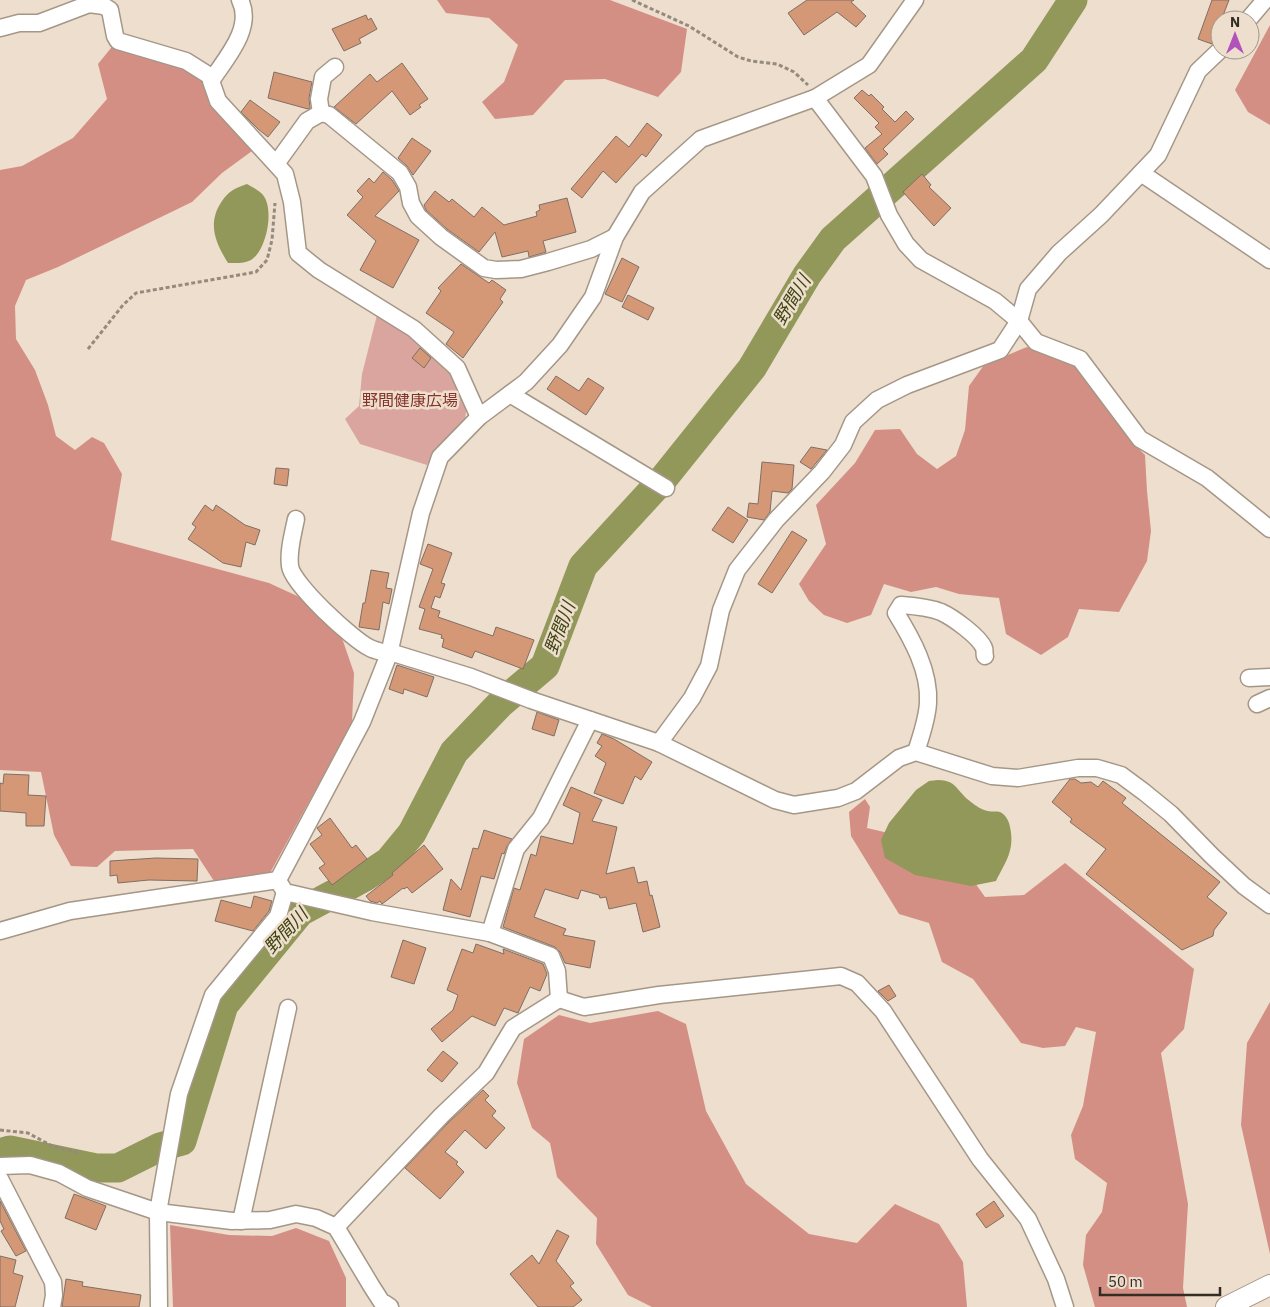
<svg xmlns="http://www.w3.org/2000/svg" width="1270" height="1307" viewBox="0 0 1270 1307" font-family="'IBM Plex Sans','Noto Sans JP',sans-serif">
<rect width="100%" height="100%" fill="#eddecd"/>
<!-- green -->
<path fill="#daa59e" d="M377 315 398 324 453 370 467 405 465 419 436 448 427 465 360 444 345 419 359 406 362 374Z"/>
<!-- forest -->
<g fill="#d48f85">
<path d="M437 0H610L687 29 681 72 658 97 605 79 565 80 533 115 495 119 482 102 504 82 518 45 489 18 446 13Z"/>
<path d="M1270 25V125L1248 112 1235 90Z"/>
<path d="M115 43 203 76 209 104 252 151 222 173 192 202 58 267 26 280 15 306 16 339 35 370 48 405 56 436 75 450 92 437 104 443 122 474 111 540 269 583 321 607 343 641 354 673 352 723 270 873 214 881 193 849 115 851 97 867 71 866 54 835 41 772 0 770V170L22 166 73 138 107 99 98 64Z"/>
<path d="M1027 347 1073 364 1132 442 1145 455 1147 491 1151 531 1147 561 1119 612 1079 609 1068 637 1041 655 1006 634 999 598 959 594 936 587 911 592 884 584 871 615 847 623 824 615 809 601 799 584 826 544 816 505 855 463 875 430 900 429 917 454 937 469 956 456 965 430 969 386 984 365Z"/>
<path d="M865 799 870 807 867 828 901 836 963 866 985 897 1024 895 1065 863 1194 969 1184 1029 1161 1053 1188 1204 1183 1288 1187 1307H1095L1083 1265 1086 1235 1102 1212 1107 1183 1075 1159 1071 1135 1083 1106 1096 1032 1076 1027 1065 1046 1043 1048 1021 1043 973 979 942 962 929 923 899 914 851 836 849 812Z"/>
<path d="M1270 1002V1254L1241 1125 1247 1043Z"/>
<path d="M658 1011 686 1024 706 1111 746 1184 809 1234 857 1243 895 1204 939 1224 963 1262 967 1307H652L628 1295 596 1244 597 1218 557 1177 550 1143 532 1128 517 1083 524 1039 559 1015 590 1023Z"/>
<path d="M170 1225 229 1235 272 1236 296 1228 329 1241 346 1278V1307H173Z"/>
</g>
<!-- water -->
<g fill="#919859">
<path d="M247 184C252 187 260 191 263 195 275 210 266 251 251 260 244 264 235 263 228 263 215 242 207 223 222 201 229 191 235 188 247 184Z"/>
<path d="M938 780C957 780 957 792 971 802 976 806 982 810 988 811 992 812 996 811 1000 812 1006 815 1009 821 1010 827 1015 850 1006 861 996 881L971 886 915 875 885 858 881 840 889 823 916 790 929 781Z"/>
</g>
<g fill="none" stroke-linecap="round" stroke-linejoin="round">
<!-- river -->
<path stroke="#919859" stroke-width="29" d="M0 1153 10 1150 96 1168H118L160 1147 182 1141 224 1005 300 912 365 877 389 861 412 833 454 752 500 704 545 666 583 566 663 479 752 368 807 275 833 239 1034 60 1073 0"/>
</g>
<!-- building -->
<g fill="#d49877" stroke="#816e64">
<path d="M807 0H854L851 2 866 16 856 27 837 12 804 35 788 13Z"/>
<path d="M1212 0H1229L1212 44 1198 39Z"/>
<path d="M366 15 368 20 371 18 377 29 359 39 361 43 344 51 332 29Z"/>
<path d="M402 63 428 99 419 105 421 107 410 115 392 91 356 124 334 107 370 74 377 82Z"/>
<path d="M274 72 312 82 309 98 310 108 308 109 268 98Z"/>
<path d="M862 90 869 96 871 94 884 107 882 109 895 122 906 111 914 119 883 149 888 154 877 164 865 148 882 134 875 127 879 123 854 98Z"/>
<path d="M250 100 280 122 268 137 258 129 241 112Z"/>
<path d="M647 123 662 135 646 157 642 154 616 183 603 171 582 198 571 189 616 136 629 147Z"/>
<path d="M412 138 431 151 413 175 407 166 398 158Z"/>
<path d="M383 172 392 180 399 191 375 216 419 240 393 288 360 270 376 241 347 215 363 197 357 191 369 178 374 183Z"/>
<path d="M922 174 931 185 929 187 951 208 934 226 903 192Z"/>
<path d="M435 191 449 202 452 199 474 217 482 207 504 225 537 216 536 212 540 210 539 205 567 198 576 232 543 241 546 252 529 257 528 251 502 257 495 232 479 252 447 229 426 210 424 205Z"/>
<path d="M622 258 639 267 622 302 605 294Z"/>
<path d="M461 264 489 283 492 280 506 290 500 299 503 302 463 358 446 344 454 332 426 313 441 291 438 288Z"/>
<path d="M628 295 654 308 648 320 622 307Z"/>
<path d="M420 348 431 358 424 368 412 358Z"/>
<path d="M556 376 579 391 588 378 604 388 586 415 547 389Z"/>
<path d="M811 447 827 450 811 469 800 462Z"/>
<path d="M762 462 794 465 792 489 788 493 772 491 770 512 764 520 747 517 749 503 758 504Z"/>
<path d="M276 468 289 469 287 486 274 484Z"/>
<path d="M205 505 213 511 216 505 245 525 260 530 255 545 246 542 241 567 223 563 188 539 196 527 192 524Z"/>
<path d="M728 507 748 520 733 543 712 530Z"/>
<path d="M792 531 807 540 772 593 758 584Z"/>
<path d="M428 544 452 553 441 583 445 584 440 598 435 596 431 608 440 611 438 617 493 636 496 627 534 640 523 669 475 651 472 658 442 647 444 639 441 638 442 635 419 629 425 609 419 607 433 569 420 564Z"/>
<path d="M371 570 389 573 386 588 392 589 389 604 383 602 379 630 359 627 363 603H365Z"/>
<path d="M397 665 434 677 427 697 404 689 403 694 389 689Z"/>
<path d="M537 712 559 720 554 736 532 729Z"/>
<path d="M602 734 614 739 652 762 641 780 635 776 623 804 594 793 606 763 595 756 602 746 597 743Z"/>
<path d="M4 774 29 775 28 795 46 796 44 826H26V813L0 811V783L3 784Z"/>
<path d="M1070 779H1075L1081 783 1091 782 1098 787 1103 781 1126 798 1122 803 1220 882 1207 897 1227 913 1214 930 1213 936 1182 950 1086 874 1106 849 1070 822 1072 819 1052 802Z"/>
<path d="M571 787 602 800 592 821 617 827 606 874 634 867 638 883 647 881 650 896 652 895 660 927 643 932 636 903 609 909 606 897 600 898 599 895 581 890 578 899 545 889 534 917 566 929 563 935 595 941 590 968 565 963 560 952 555 947 503 927 514 888 520 890 531 854 536 856 541 836 573 844 580 813 563 805Z"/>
<path d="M330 818 352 848 356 845 367 859 332 885 319 868 325 864 310 844 322 835 317 828Z"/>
<path d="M484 830 512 839 507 846 504 854 502 853 494 879 481 876 470 917 443 910 451 879 461 890 473 848 478 849Z"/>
<path d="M424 845 443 869 412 893 407 887 404 889 403 888 382 904 380 901 377 903 370 901 366 896 393 875 392 873Z"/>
<path d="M156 858 198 859 197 881 149 880 118 883 117 875 110 876V861Z"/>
<path d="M254 896 272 901 269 911 253 931 215 921 221 900 251 908Z"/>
<path d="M403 940 426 948 414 984 391 977Z"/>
<path d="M476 944 504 954 503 949 543 964 547 974 540 991 530 987 518 1013 504 1008 495 1026 472 1016 442 1042 431 1029 453 1010 458 995 447 990 462 949 473 953Z"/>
<path d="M889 985 896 996 888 1001 878 991Z"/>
<path d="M443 1051 458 1063 442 1082 427 1070Z"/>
<path d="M483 1090 489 1096 485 1100 496 1111 492 1116 505 1128 486 1149 465 1130 445 1152 458 1162 456 1164 464 1172 440 1199 405 1168 449 1122Z"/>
<path d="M74 1194 106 1206 96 1230 65 1218Z"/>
<path d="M0 1201 26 1251 16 1256 1 1231 4 1229 0 1221Z"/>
<path d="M994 1201 1004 1216 986 1228 976 1214Z"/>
<path d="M557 1230 569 1236 556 1261 574 1283 570 1286 582 1300 573 1307H538L510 1274 532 1255 539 1264Z"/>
<path d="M0 1256 16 1260 13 1273 23 1276 15 1307H0Z"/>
<path d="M66 1279 83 1282 82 1286 141 1295 139 1307H62Z"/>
</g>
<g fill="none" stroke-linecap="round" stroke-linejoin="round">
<defs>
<g id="minor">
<path d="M240 0C254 28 226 58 211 81L218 101 285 174 292 202 298 253 319 270 414 329 457 368 479 417"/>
<path d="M1248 20 1265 0"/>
<path d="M0 28 19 23H39L89 4 104 6 110 10 115 36 118 41 186 61 213 78"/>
<path d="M815 98 874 176 889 215 906 244 921 260 995 301 1019 321 1036 342 1080 359 1140 439 1207 478 1270 529"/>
<path d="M321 113 319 99 323 77 335 67"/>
<path d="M276 164 307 121 321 113 329 115 400 173 408 187 411 203 418 216 441 237 484 268 496 270 521 269 548 262 591 249 615 237"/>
<path d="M1141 173 1270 260"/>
<path d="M510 394 666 488"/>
<path d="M296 519C293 534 288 551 290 566 292 584 353 640 370 648 376 651 383 652 389 654"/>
<path d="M390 652 471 677 531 700 659 743 775 800 794 805 838 798 856 791 899 758 916 752 992 776 1018 778 1078 768H1097L1121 775 1144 792 1171 814 1212 856 1244 886 1270 905"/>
<path d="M1249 678 1270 677"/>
<path d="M1257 704 1270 698"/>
<path d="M659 743 692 698 709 666 721 610 737 570 776 520 822 472 843 445 853 422 877 400 907 385 1000 350 1019 321 1028 289 1059 253 1101 215 1158 155 1198 71 1220 50"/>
<path d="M916 752C921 736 927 720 928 703 930 671 912 639 896 613L901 605C914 606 928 607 941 612 952 617 979 636 984 648 985 650 984 653 985 656"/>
<path d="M278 880 362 722 389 654 421 513 440 457 479 417 526 382 560 345 593 297 615 237 642 192 701 139 815 98 869 65 915 0"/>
<path d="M280 884 285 892 372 912 490 933 551 956 557 971 559 999"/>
<path d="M0 931 70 911 278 880"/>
<path d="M490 933 516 849 541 818 590 720"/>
<path d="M559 999 584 1007 659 995 841 976 857 983 883 1011 980 1159 1028 1219 1056 1279 1065 1307"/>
<path d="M0 1166 30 1165 59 1173 87 1188 158 1212 232 1221 270 1220 296 1214 316 1218 336 1227 372 1287 381 1301 390 1307"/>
<path d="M0 1179 53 1282 54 1295 52 1307"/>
<path d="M241 1221 288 1008"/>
<path d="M336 1227 442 1115 486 1073 513 1028 559 999"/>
<path d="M159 1307 158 1212 179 1094 213 995 278 916 285 892"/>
</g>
<path id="tertiary" d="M1226 1307 1270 1285"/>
</defs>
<!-- minor casing -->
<use href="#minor" stroke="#a59787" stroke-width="19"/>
<!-- tertiary casing -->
<use href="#tertiary" stroke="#a59787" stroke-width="22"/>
<!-- path -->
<g stroke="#958a7e" stroke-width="3" stroke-dasharray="4 2.5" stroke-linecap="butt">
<path d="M632 0 689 26 738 57 751 61 777 64 794 72 808 85"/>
<path d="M88 349 123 305 136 293 256 272 267 260 272 240 275 203"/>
<path d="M0 1130 28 1133 54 1147 80 1153"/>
</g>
<!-- minor -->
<use href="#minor" stroke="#fff" stroke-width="16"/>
<!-- tertiary -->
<use href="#tertiary" stroke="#fff" stroke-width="20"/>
</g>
<g text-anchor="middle" stroke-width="5" stroke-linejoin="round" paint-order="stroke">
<!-- park labels -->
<g font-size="16" fill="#86332b" stroke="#eddecd">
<text x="410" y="406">野間健康広場</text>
</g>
<!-- water labels -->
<g font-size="18" font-style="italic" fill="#404413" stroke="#eddecd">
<text transform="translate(792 300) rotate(-59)" y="6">野間川</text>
<text transform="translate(560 628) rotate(-69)" y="6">野間川</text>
<text transform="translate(286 931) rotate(-47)" y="6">野間川</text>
</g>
</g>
<!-- north arrow -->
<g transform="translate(1235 35)"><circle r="24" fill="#eddecd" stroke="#a3978a"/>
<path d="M0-4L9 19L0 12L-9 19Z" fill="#b252bb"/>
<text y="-8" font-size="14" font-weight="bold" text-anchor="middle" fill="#332d26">N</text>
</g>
<!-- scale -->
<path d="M1100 1287v8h120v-8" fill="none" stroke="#332d26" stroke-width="2.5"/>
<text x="1108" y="1287" font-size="15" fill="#332d26" stroke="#eddecd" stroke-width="4" paint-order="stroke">50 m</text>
</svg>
